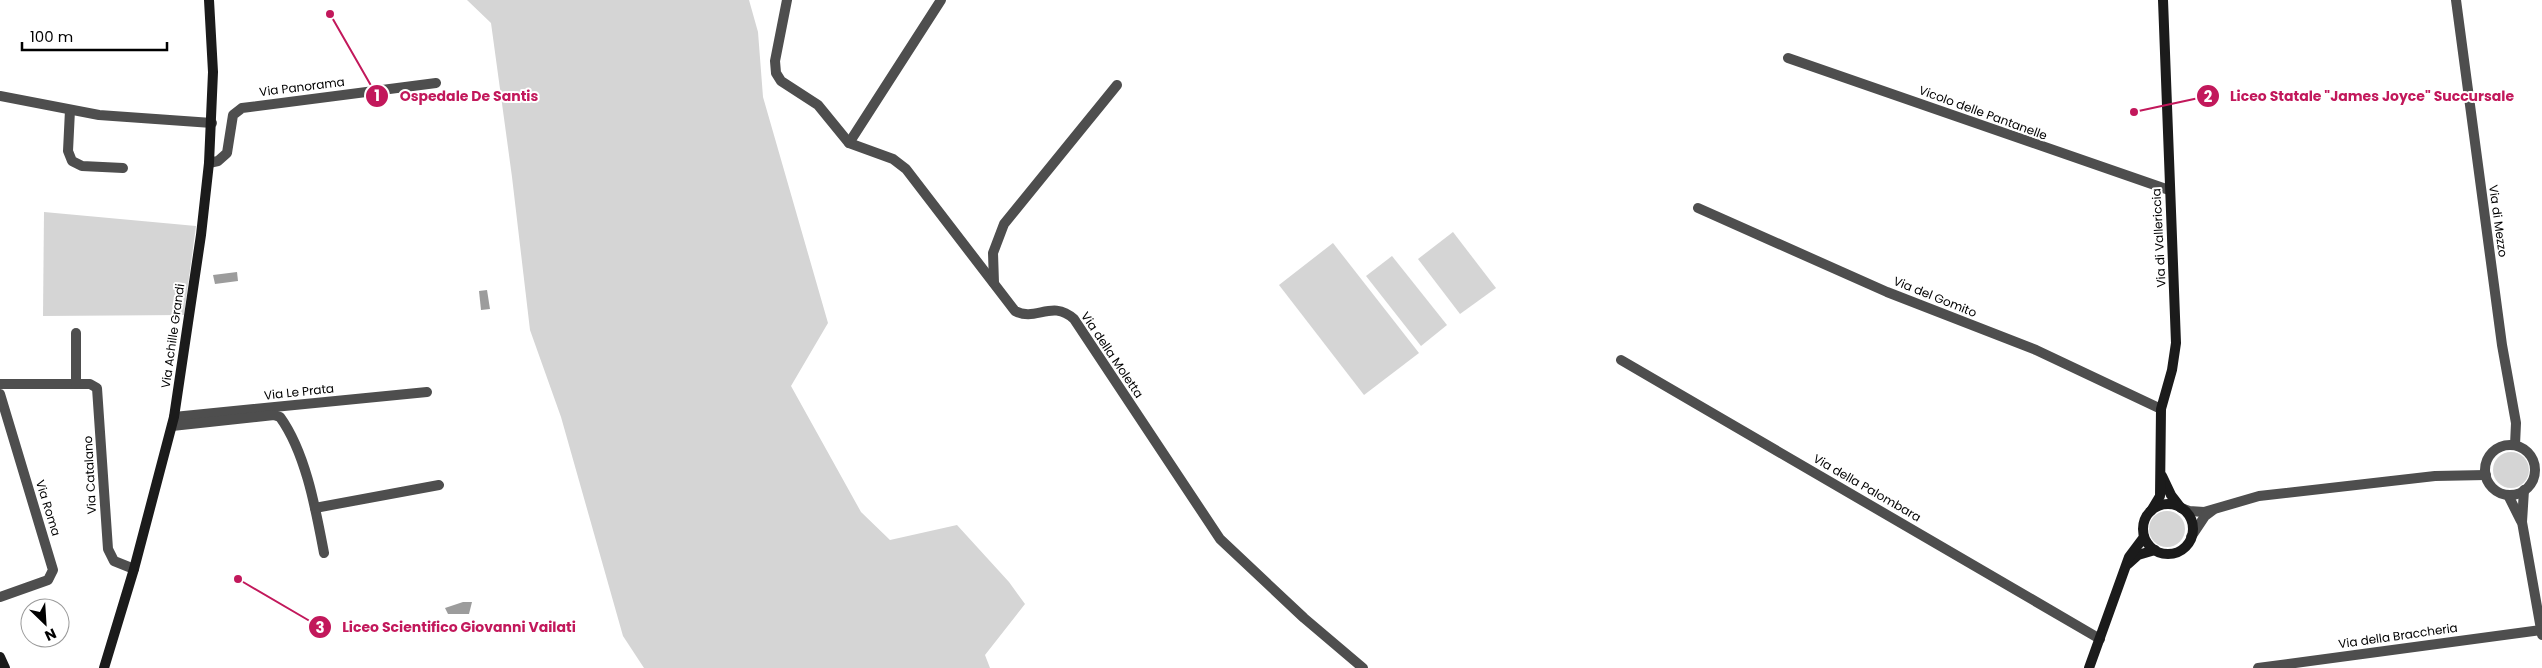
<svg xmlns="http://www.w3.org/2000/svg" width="2542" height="668" viewBox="0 0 2542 668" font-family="Poppins,sans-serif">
<rect width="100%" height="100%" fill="#fff"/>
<!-- green -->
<g fill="#d5d5d5">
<path d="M467 0H749L758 32 763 97 828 323 791 386 861 512 890 540 957 525 1009 582 1025 604 985 655 990 668H644L623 636 561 417 530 330 512 177 491 23Z"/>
<path d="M44 212 196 226 184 315 43 316Z"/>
<path d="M1453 232 1496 288 1460 314 1418 259Z"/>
<path d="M1333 243 1419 353 1364 395 1279 285Z"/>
<path d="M1392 256 1447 325 1421 346 1366 276Z"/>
<circle cx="2511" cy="470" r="18"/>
<circle cx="2167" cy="529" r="18"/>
</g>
<!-- water -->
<g fill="#9c9c9c">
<path d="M237 272 238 281 215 284 213 275Z"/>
<path d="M487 290 490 309 481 310 479 291Z"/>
<path d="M463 602H472L469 614H448L445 608Z"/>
</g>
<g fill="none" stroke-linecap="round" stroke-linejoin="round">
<!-- street -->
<g stroke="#4e4e4e" stroke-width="10">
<path d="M787 0 775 61 776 73 781 81 818 105 849 143"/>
<path d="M941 0 849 143 893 159 906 169 1015 311C1036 322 1052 299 1074 319L1220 539 1304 618 1363 668"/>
<path d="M2456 0 2502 345 2516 423 2515 445"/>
<path d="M1788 58 2169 190"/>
<path d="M0 96 99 115 212 123"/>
<path d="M70 110 68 151 72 161 82 166 123 168"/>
<path d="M209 163 218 161 227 153 233 115 242 108 436 83"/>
<path d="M1698 208 1887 292 2036 350 2161 409"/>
<path d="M994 283 993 253 1004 224 1117 85"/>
<path d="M1621 360 2100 639"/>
<path d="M0 384H90L97 388 108 549 114 561 134 569"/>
<path d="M76 384V333"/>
<path d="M0 394 53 570 48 580 0 597"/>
<path d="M174 417 427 392"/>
<path d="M172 426 274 415 280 417C306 453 316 511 324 553"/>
<circle cx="2510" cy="470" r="25"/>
<path d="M2524 490 2522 522 2542 635"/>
<path d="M2508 495 2521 521"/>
<path d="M315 508 439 485"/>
<path d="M2181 508 2189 511 2204 512 2259 496 2435 476 2486 475"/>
<path d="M2191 537 2205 516 2213 510"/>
<path d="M2258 668 2541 630"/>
</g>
<!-- secondary -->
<g stroke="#1b1b1b" stroke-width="10">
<path d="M2162 476 2171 495 2181 508"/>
<circle cx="2168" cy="529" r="25"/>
<path d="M2151 511 2160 496 2161 409 2172 370 2176 343 2163 0"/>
<path d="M2128 564 2138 555 2155 550"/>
<path d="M0 657 5 668"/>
<path d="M104 668 134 569 174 417 201 235 209 163 213 72 209 0"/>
<path d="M2089 668 2129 557 2144 537"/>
</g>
</g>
<g text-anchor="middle" stroke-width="4" stroke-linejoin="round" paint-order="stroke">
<!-- street labels -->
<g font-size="12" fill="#000" stroke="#fff">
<text transform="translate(302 87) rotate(-7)" y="4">Via Panorama</text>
<text transform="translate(1983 113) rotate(20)" y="4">Vicolo delle Pantanelle</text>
<text transform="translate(2498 221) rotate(82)" y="4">Via di Mezzo</text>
<text transform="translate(2159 238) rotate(-93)" y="4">Via di Vallericcia</text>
<text transform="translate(1935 297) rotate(22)" y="4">Via del Gomito</text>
<text transform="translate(173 336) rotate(-82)" y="4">Via Achille Grandi</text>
<text transform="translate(1112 355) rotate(56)" y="4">Via della Moletta</text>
<text transform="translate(299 392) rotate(-6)" y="4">Via Le Prata</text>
<text transform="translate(90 475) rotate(-93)" y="4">Via Catalano</text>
<text transform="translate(1867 488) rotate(30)" y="4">Via della Palombara</text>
<text transform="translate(48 508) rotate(73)" y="4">Via Roma</text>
<text transform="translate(2398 636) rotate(-8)" y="4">Via della Braccheria</text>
</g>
</g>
<!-- callouts -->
<path fill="none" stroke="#c2185b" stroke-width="2" d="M330 14L377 96M2134 112L2208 96M238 579L320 627"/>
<g fill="#c2185b" stroke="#fff" stroke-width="2">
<circle cx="330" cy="14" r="5"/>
<circle cx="2134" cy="112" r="5"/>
<circle cx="238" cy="579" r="5"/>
<circle cx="377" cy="96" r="12"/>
<circle cx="2208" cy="96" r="12"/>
<circle cx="320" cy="627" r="12"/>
</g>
<g font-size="15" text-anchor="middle" font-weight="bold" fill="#fff">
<text x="377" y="101">1</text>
<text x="2208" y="102">2</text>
<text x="320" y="633">3</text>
</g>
<g font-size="14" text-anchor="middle" font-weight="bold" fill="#c2185b" stroke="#fff" stroke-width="4" stroke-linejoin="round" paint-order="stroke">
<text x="469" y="101">Ospedale De Santis</text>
<text x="2372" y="101">Liceo Statale "James Joyce" Succursale</text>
<text x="459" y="632">Liceo Scientifico Giovanni Vailati</text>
</g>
<!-- north arrow -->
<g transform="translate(45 623) rotate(155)"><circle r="24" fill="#ffffff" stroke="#999999"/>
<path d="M0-4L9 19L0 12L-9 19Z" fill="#000000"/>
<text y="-8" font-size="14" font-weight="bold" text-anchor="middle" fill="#000000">N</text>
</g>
<!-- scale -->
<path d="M22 42v8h145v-8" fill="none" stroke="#000000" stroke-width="2.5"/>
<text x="30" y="42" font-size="15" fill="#000000" stroke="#ffffff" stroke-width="4" paint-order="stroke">100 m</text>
</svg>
